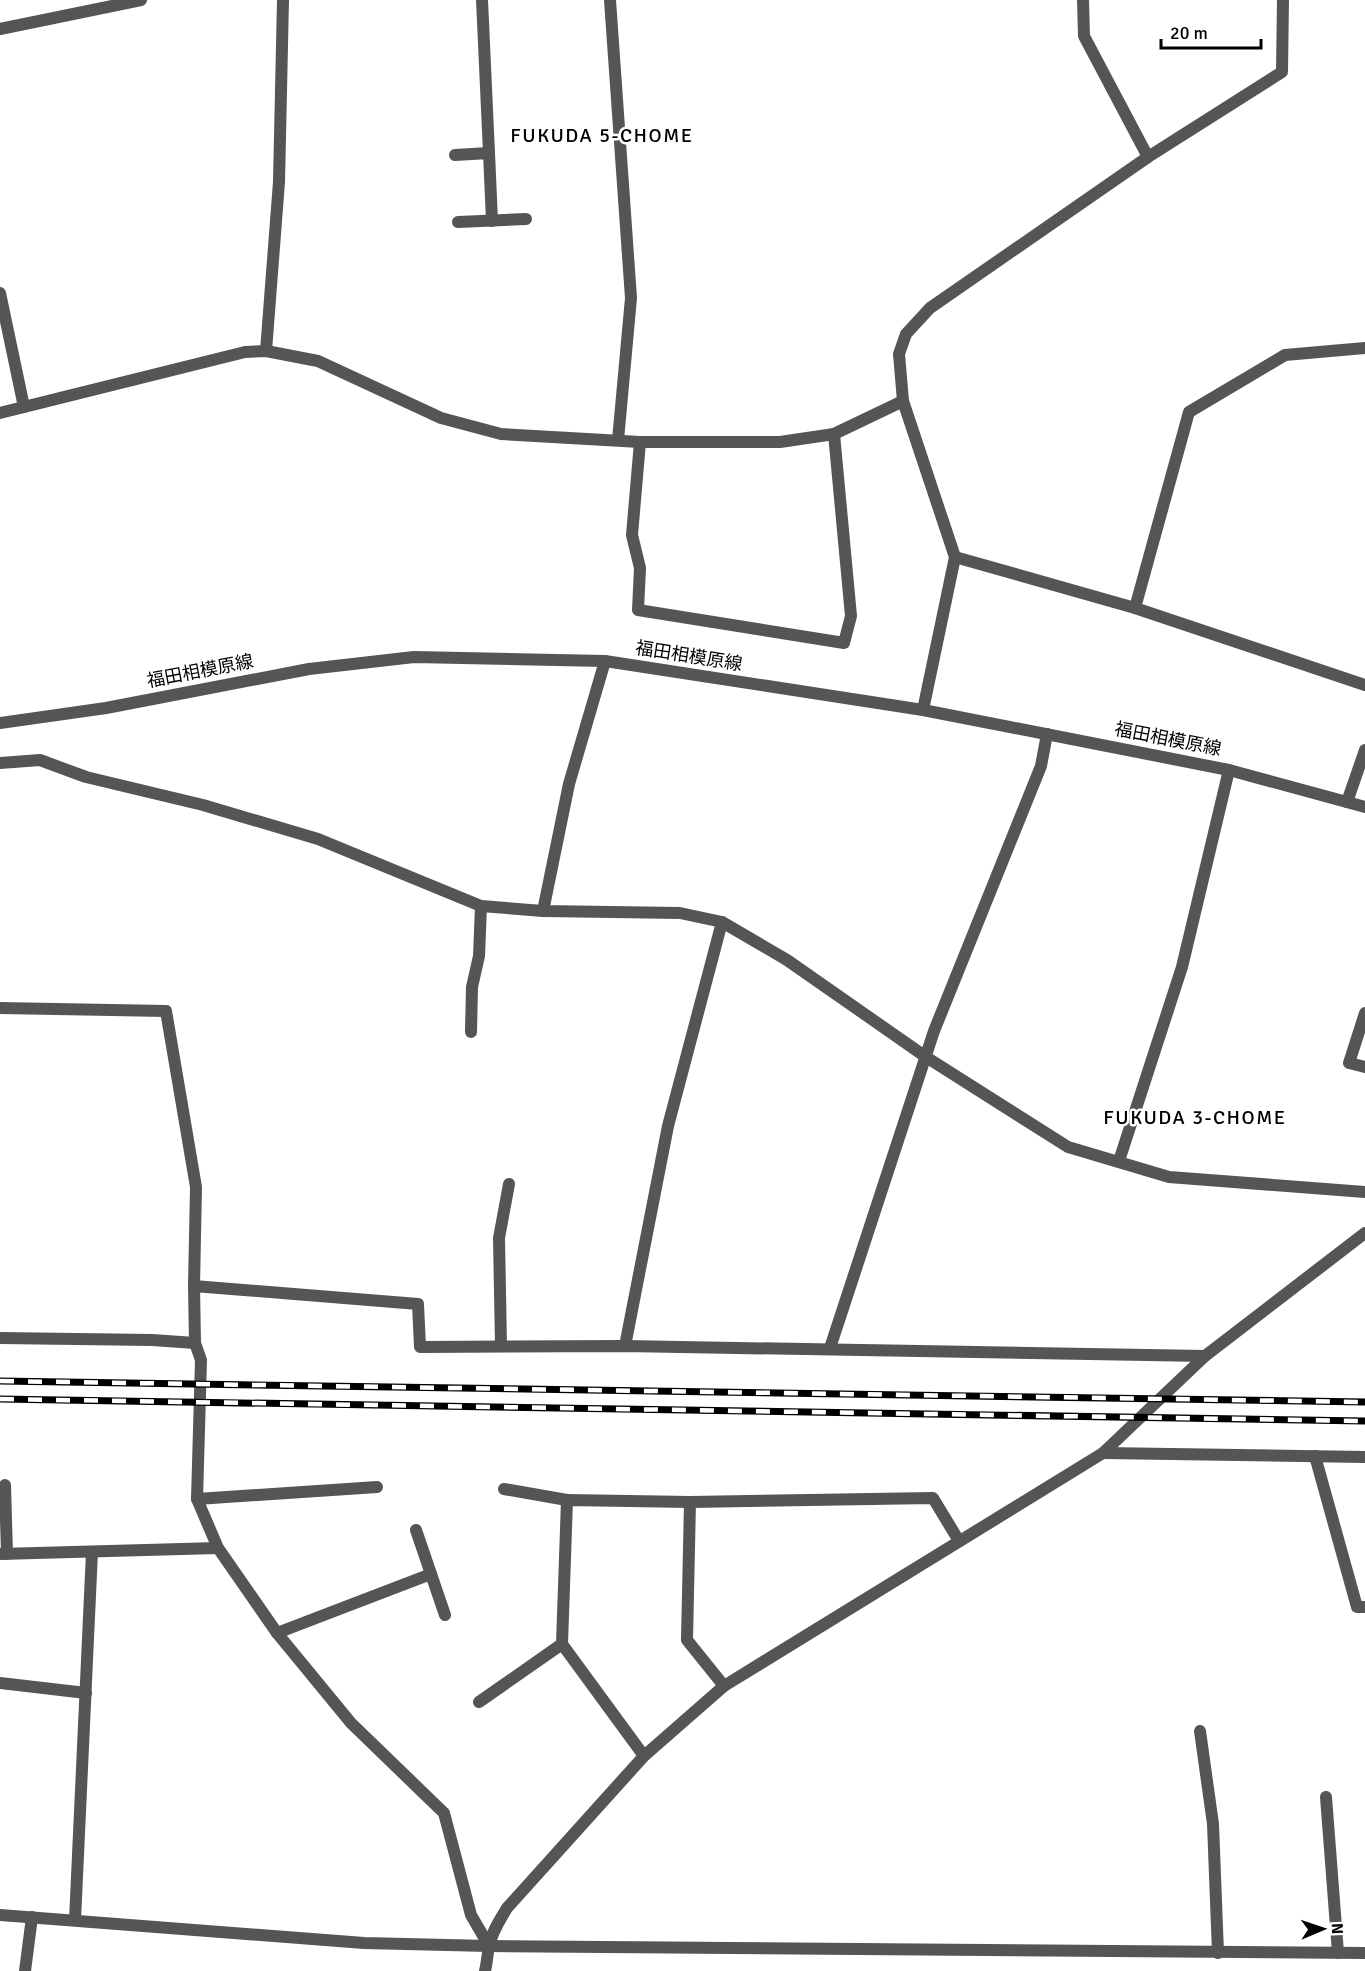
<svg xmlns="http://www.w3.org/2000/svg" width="1365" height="1971" viewBox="0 0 1365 1971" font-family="Signika,'Noto Sans JP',sans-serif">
<rect width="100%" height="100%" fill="#fff"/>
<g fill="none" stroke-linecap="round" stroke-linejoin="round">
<!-- service -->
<g stroke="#555" stroke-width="12">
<path d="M482 0 489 153"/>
<path d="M1083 0 1084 36 1148 157"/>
<path d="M455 155 489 153 492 221"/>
<path d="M458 222 526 219"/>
<path d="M640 442 632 535 640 568 638 610 844 643 851 616 834 434"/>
<path d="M1365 1013 1349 1063 1365 1067"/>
<path d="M471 1032 472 987 479 956 481 906"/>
<path d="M501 1346 499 1238 509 1184"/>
<path d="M1315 1456 1357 1607H1365"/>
<path d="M5 1485 7 1554"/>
<path d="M504 1489 567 1500"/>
<path d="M197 1499 377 1487"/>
<path d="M690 1502 687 1640 724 1686"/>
<path d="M416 1530 445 1615"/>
<path d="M277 1633 431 1574"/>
<path d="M0 1683 86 1693"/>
<path d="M479 1702 562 1644"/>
<path d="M1200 1731 1213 1824 1218 1953"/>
<path d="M644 1756 562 1644 567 1500 690 1502 933 1498 959 1541"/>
<path d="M1326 1797 1338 1953"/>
</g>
<!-- minor -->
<g stroke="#555" stroke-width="12">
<path d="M610 0 631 298 618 440"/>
<path d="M0 29 141 0"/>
<path d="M0 293 24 407"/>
<path d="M266 351 279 182 283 0"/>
<path d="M0 413 245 352 266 351 318 361 441 418 501 434 640 442H780L834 434 903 401"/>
<path d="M955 557 1135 608 1365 685"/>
<path d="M1135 608 1189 412 1285 355 1365 348"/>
<path d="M923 710 955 557 903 401 899 354 906 334 930 308 1148 157 1282 72 1283 0"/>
<path d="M0 763 40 760 86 777 203 805 318 839 481 906 543 911 680 913 722 922 787 960 926 1057 1068 1147 1169 1177 1365 1192"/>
<path d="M1347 802 1365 750"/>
<path d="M543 911 569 784 605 661"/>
<path d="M0 1008 166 1011 196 1187 194 1286"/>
<path d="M1119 1161 1182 967 1229 770"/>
<path d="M625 1346 668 1126 722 922"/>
<path d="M830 1348 934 1031 1041 766 1047 734"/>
<path d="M1103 1453 1365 1457"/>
<path d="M0 1554 218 1548"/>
<path d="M0 1915 364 1943 489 1946 1365 1953"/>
<path d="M75 1920 92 1552"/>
<path d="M489 1946 471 1915 444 1813 351 1723 277 1633 218 1548 197 1499 201 1360 195 1343 194 1286 418 1304 420 1347 625 1346 1205 1356"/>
<path d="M25 1971 32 1917"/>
<path d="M485 1971C487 1963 487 1956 489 1947 491 1933 500 1920 507 1908L644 1756 724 1686 1103 1453 1205 1356 1365 1233"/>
</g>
<!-- tertiary -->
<g stroke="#555" stroke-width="12">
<path d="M0 723 106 708 309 669 414 657 605 661 923 710 1229 770 1365 807"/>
<path d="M0 1338 152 1340 195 1343"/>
</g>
<defs>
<g id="rail">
<path d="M0 1381 1365 1402"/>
<path d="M0 1399 1365 1421"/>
</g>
</defs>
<!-- rail casing -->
<use href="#rail" stroke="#000" stroke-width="7"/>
<!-- rail -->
<use href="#rail" stroke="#fff" stroke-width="4.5" stroke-dasharray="14" stroke-linecap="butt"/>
</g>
<g text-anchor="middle" stroke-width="5" stroke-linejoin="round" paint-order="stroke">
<!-- street labels -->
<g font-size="18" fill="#000" stroke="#fff">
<text transform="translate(689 656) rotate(9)" y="6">福田相模原線</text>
<text transform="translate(200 671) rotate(-11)" y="6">福田相模原線</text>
<text transform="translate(1168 739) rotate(11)" y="6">福田相模原線</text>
</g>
<!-- neighbourhood labels -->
<g font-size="20" letter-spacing="1.5" fill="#000" stroke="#fff">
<text x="602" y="142">FUKUDA 5-CHOME</text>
<text x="1195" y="1124">FUKUDA 3-CHOME</text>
</g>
</g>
<!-- north arrow -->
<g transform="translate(1323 1929) rotate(88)" stroke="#ffffff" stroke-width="4.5" paint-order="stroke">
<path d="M0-4.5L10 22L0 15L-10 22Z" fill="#000000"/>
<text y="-9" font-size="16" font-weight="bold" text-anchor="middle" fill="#000000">N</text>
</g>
<!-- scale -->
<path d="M1161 39v9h100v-9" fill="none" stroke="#000000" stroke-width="3"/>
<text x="1170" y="39" font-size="18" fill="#000000" stroke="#ffffff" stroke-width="4.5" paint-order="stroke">20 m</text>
</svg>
